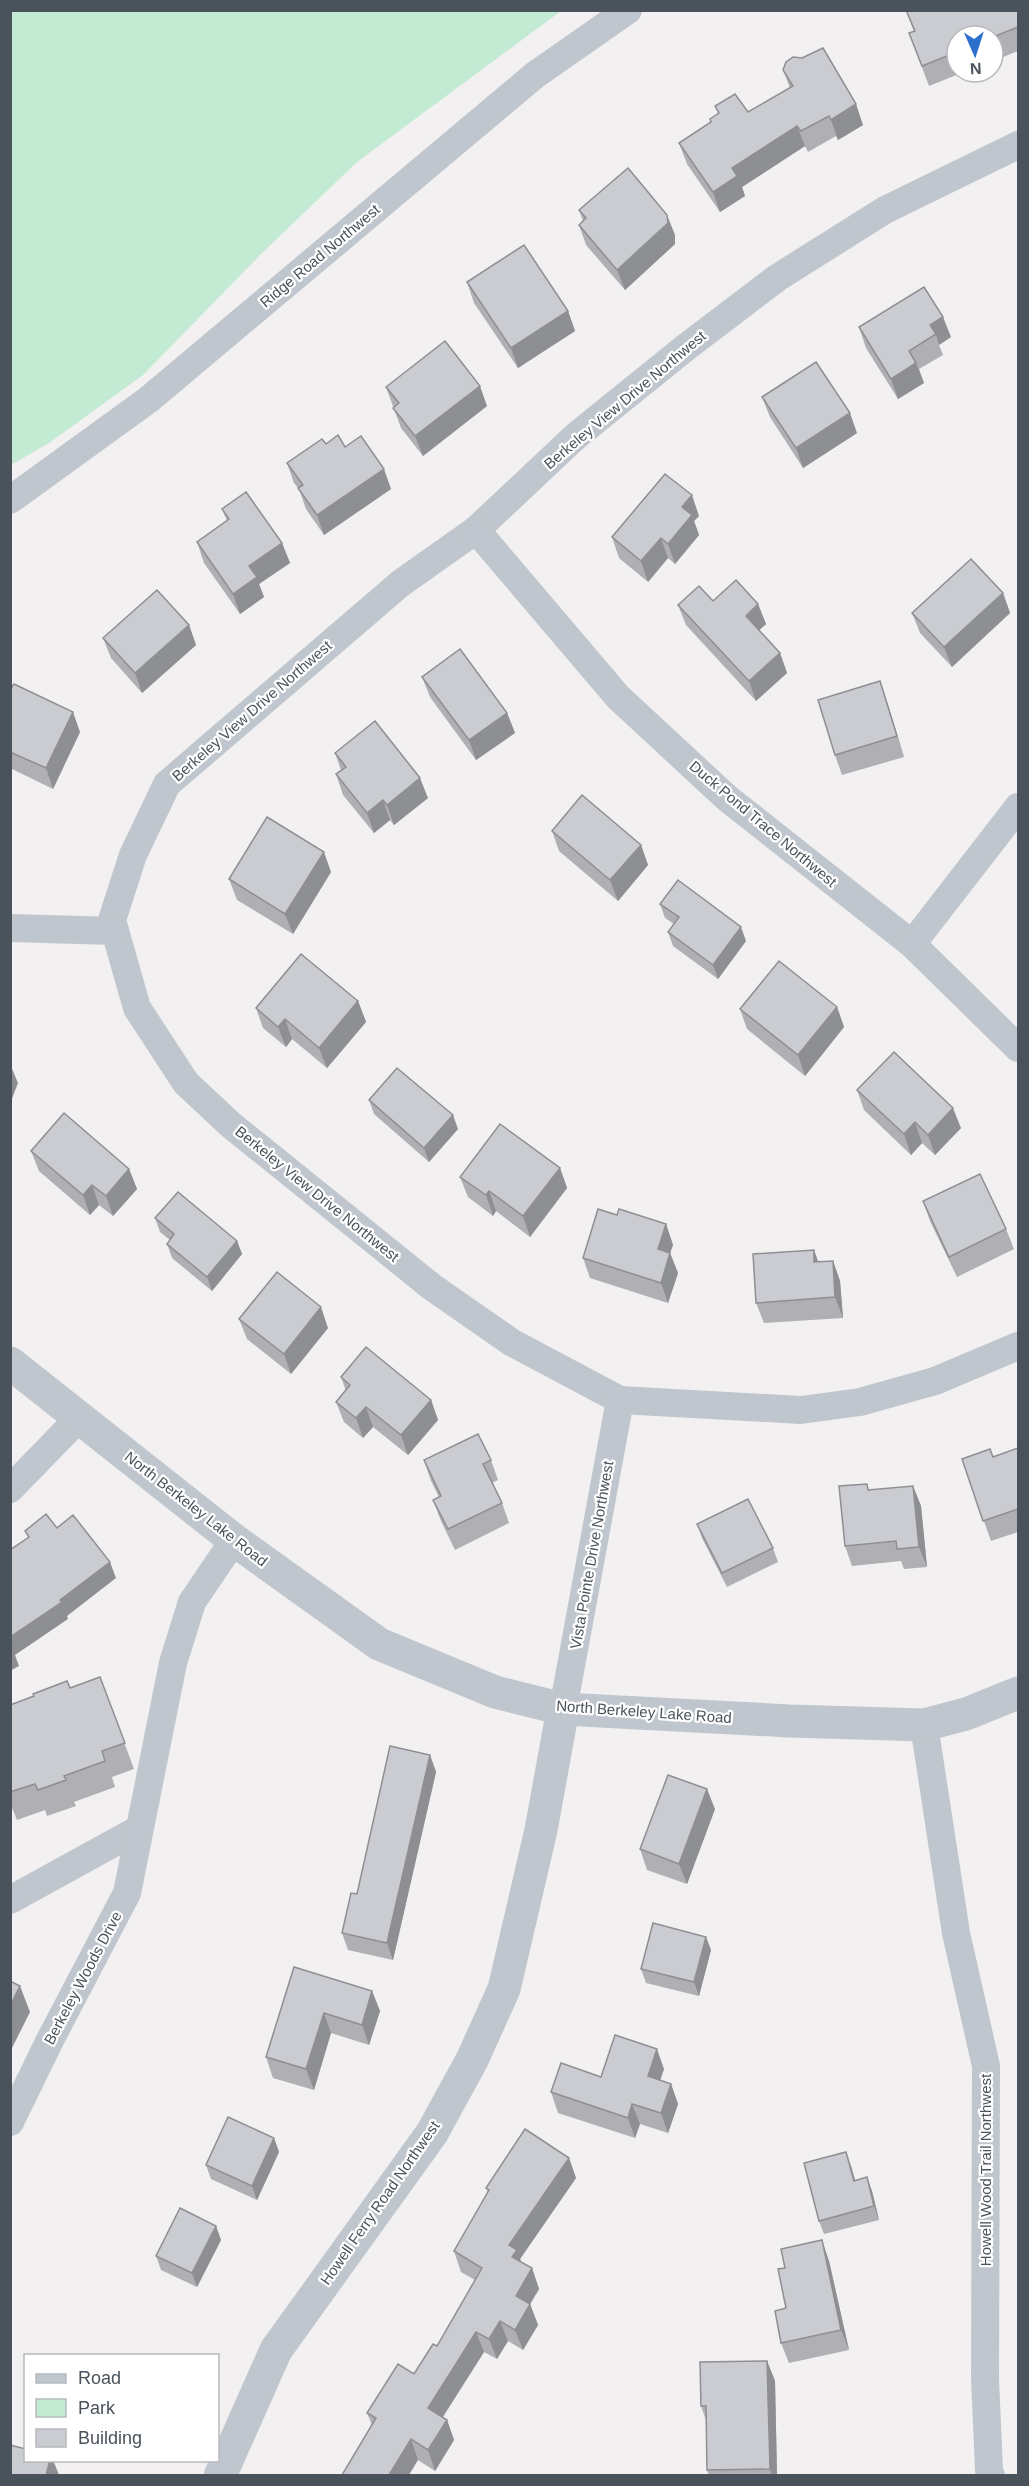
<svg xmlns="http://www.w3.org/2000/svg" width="1029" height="2486" viewBox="0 0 1029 2486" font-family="Helvetica,sans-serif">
<rect width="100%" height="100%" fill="#f2f0f0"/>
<!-- green -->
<path fill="#c3ead3" d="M10 11 11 10 561 11 357 162 261 254 143 375 49 443 11 465Z"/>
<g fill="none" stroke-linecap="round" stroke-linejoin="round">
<!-- minor -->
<g stroke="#c0c6cd" stroke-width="28">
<path d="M1018 145 885 210 777 278 685 348 576 436 476 530 401 583 167 784 133 855 112 920 137 1008 186 1083 231 1125 432 1287 511 1342 620 1400 801 1410 860 1402 935 1381 1018 1346"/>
<path d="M10 500 148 400 535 75 628 10"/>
<path d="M476 530 618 697 727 798 912 944 1018 1048"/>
<path d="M10 928 115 931"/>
<path d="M912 944 1018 807"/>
<path d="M10 1489 79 1418"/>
<path d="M563 1709 620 1400"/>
<path d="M924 1725 956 1933 986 2066 985 2379 989 2470 991 2476"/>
<path d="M10 1900 139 1829"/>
<path d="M10 2122 50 2040 127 1893 173 1663 192 1602 234 1540"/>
</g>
<!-- tertiary -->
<g stroke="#c0c6cd" stroke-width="33">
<path d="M10 1363 234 1540 379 1644 495 1692 563 1709 790 1721 924 1725 966 1714 1018 1693"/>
<path d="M220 2476 276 2350 432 2133 472 2060 504 1989 541 1830 563 1709"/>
</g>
</g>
<!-- wall -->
<g fill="#afafb4">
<path d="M906 10H1018V51L993 61V36H957V72H964L929 86 909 33 914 32Z"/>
<path d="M783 70 863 125 838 140 836 136 808 152 805 146 742 187 745 196 720 212 687 164 679 143 711 122 718 114 715 106 748 112 790 88Z"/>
<path d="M579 210 675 235V244L625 290 586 245 579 225 583 221Z"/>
<path d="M467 282 568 311 575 331 518 368 474 303Z"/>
<path d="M924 287 951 337 939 345 943 355 919 369 924 383 898 399 866 348 859 327Z"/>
<path d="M386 387 487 406 423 456 401 428Z"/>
<path d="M762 397 857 433 803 468 770 417Z"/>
<path d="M326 444 345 447 391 489 324 535 306 509 299 489 294 483 287 463Z"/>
<path d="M222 509 282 543 290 563 259 584 264 597 240 614 204 563 197 542 227 521Z"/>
<path d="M699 516 694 521 699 535 675 564 668 558 648 582 619 558 612 537Z"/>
<path d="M1003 593 1010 613 952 667 920 633 912 613Z"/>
<path d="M713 601 758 604 766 624 759 630 780 653 787 673 756 701 686 625 678 605Z"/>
<path d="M189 625 196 645 142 693 111 658 103 638Z"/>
<path d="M422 677 507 713 515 733 476 760 430 697Z"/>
<path d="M880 681 887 702 904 757 842 775 835 755Z"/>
<path d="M10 690 80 732 53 789 10 768Z"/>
<path d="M335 753 428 798 394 825 390 820 374 833 343 795 336 774 341 770Z"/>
<path d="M552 831 641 845 648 865 618 901 559 851Z"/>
<path d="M331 872 293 934 237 900 229 879Z"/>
<path d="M660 904 746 941 718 979 673 946 668 932 674 924 665 918Z"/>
<path d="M358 1001 366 1022 327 1068 292 1039 286 1047 263 1028 256 1008Z"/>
<path d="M837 1007 844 1027 805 1076 747 1029 740 1009Z"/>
<path d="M857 1090 961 1128 935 1155 922 1143 911 1155 864 1110Z"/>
<path d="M369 1100 458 1129 429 1162 374 1114Z"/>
<path d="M31 1151 129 1169 137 1189 113 1216 99 1205 90 1215 39 1171Z"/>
<path d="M560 1168 567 1188 530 1237 496 1211 493 1216 468 1197 460 1177Z"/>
<path d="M923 1201 1006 1229 1014 1249 957 1277 930 1221Z"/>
<path d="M155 1218 237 1241 242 1254 212 1291 172 1258 167 1244 170 1240 160 1232Z"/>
<path d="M666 1224 673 1245 670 1253 678 1273 668 1303 590 1278 583 1258Z"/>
<path d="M814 1250 818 1262 833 1261 840 1281 843 1318 764 1323 756 1303Z"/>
<path d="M239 1319 328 1328 291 1374 247 1339Z"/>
<path d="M341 1377 431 1400 438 1420 408 1455 373 1427 363 1438 344 1422 336 1402 346 1391Z"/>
<path d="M1018 1448V1532L991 1541 962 1459 993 1457Z"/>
<path d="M424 1460H491L498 1480 492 1483 502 1503 509 1523 455 1550 441 1521 433 1500 439 1497 431 1481Z"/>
<path d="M913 1486 921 1506 927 1567 904 1569 901 1561 852 1566 845 1546 869 1490Z"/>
<path d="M697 1524 773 1548 778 1562 727 1587 702 1538Z"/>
<path d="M100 1677 134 1769 112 1777 115 1787 74 1802 76 1806 47 1816 45 1810 17 1820 10 1803V1705L70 1688Z"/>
<path d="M430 1755 436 1772 393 1960 348 1950 342 1933 357 1894Z"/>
<path d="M715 1809 687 1884 647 1870 640 1849Z"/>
<path d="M706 1937 711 1950 699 1996 646 1983 641 1969Z"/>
<path d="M294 1967 372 1991 380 2011 369 2045 331 2033 314 2090 273 2078 266 2057Z"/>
<path d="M664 2069 660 2080 671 2084 678 2104 668 2133 640 2124 635 2138 558 2113 551 2092 601 2077Z"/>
<path d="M274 2138 279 2152 257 2200 211 2179 206 2165Z"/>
<path d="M569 2158 576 2178 520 2259 522 2263 532 2268 539 2289 530 2304 538 2325 523 2350 508 2341 497 2359 484 2352 443 2417 447 2420 454 2440 435 2471 418 2460 372 2425 367 2413 414 2374 437 2346 475 2280 461 2272 454 2251 488 2193 486 2188Z"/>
<path d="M851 2166 855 2180 872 2191 879 2220 824 2234 819 2221Z"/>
<path d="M216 2226 221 2240 197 2287 161 2270 156 2256Z"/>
<path d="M829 2261 849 2350 789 2363 781 2343 786 2308Z"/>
<path d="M767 2361 775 2381 777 2475H709L707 2470 706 2420 701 2406Z"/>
</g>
<!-- shaded-wall -->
<g fill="#8e8f92">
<path d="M856 104 863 125 838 140 831 120Z"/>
<path d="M797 126 805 146 742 187 745 196 720 212 713 192 732 168Z"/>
<path d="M667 215 675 235V244L625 290 617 270Z"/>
<path d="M568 311 575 331 518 368 511 348Z"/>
<path d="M943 317 951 337 939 345 936 334 930 325Z"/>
<path d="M916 363 924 383 898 399 891 379Z"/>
<path d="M480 386 487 406 423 456 415 436Z"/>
<path d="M850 413 857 433 803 468 796 448Z"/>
<path d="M384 469 391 489 324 535 317 515Z"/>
<path d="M692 495 699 516 694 521 699 535 675 564 668 544 682 507Z"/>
<path d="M661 538 668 558 648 582 641 561Z"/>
<path d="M282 543 290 563 259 584 264 597 240 614 233 594 249 566Z"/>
<path d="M1003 593 1010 613 952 667 944 647Z"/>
<path d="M758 604 766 624 753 636 746 616Z"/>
<path d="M189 625 196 645 142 693 135 673Z"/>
<path d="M780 653 787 673 756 701 749 681Z"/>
<path d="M880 681 887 702 904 757 897 736Z"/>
<path d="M73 712 80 732 53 789 46 768Z"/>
<path d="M507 713 515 733 476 760 469 740Z"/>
<path d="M420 778 428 798 394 825 387 805Z"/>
<path d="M383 800 390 820 374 833 367 813Z"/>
<path d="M641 845 648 865 618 901 610 880Z"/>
<path d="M324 852 331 872 293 934 285 914Z"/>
<path d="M741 927 746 941 718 979 713 965Z"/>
<path d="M358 1001 366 1022 327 1068 319 1048Z"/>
<path d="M837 1007 844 1027 805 1076 798 1055Z"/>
<path d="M285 1019 292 1039 286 1047 278 1027Z"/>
<path d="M10 1064 18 1083 10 1104Z"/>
<path d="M953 1108 961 1128 935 1155 928 1135Z"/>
<path d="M453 1115 458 1129 429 1162 424 1148Z"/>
<path d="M915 1122 922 1143 911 1155 904 1134Z"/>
<path d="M560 1168 567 1188 530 1237 523 1216Z"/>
<path d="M129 1169 137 1189 113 1216 106 1196Z"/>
<path d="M92 1185 99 1205 90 1215 83 1195Z"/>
<path d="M489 1191 496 1211 493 1216 486 1195Z"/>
<path d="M666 1224 673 1245 670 1253 678 1273 668 1303 661 1283 658 1249Z"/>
<path d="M237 1241 242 1254 212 1291 207 1277Z"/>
<path d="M814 1250 821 1270 814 1262Z"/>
<path d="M833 1261 840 1281 843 1318 835 1297Z"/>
<path d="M321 1307 328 1328 291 1374 284 1354Z"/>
<path d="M431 1400 438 1420 408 1455 401 1435Z"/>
<path d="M366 1407 373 1427 363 1438 356 1418Z"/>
<path d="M913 1486 921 1506 927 1567 919 1547Z"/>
<path d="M110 1562 116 1578 67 1616 68 1619 15 1655 19 1666 10 1671V1637Z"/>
<path d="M430 1755 436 1772 393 1960 387 1943Z"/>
<path d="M707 1789 715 1809 687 1884 679 1864Z"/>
<path d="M706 1937 711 1950 699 1996 694 1982Z"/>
<path d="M20 1986 30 2012 10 2052V2006Z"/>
<path d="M372 1991 380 2011 369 2045 362 2025Z"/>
<path d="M324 2013 331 2033 314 2090 306 2069Z"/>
<path d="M657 2049 664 2069 655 2096 648 2076Z"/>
<path d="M671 2084 678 2104 668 2133 661 2113Z"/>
<path d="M632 2104 640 2124 635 2138 628 2118Z"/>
<path d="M274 2138 279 2152 257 2200 252 2186Z"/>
<path d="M846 2152 851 2166 859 2194 854 2181Z"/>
<path d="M569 2158 576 2178 520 2259 524 2270 512 2257 509 2245Z"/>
<path d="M867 2177 872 2191 879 2220 874 2206Z"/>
<path d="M216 2226 221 2240 197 2287 192 2273Z"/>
<path d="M822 2240 829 2261 849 2350 841 2330Z"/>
<path d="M532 2268 539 2289 523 2316 516 2296Z"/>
<path d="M530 2304 538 2325 523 2350 515 2330Z"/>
<path d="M500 2321 508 2341 497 2359 489 2339Z"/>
<path d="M476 2332 484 2352 435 2429 428 2408Z"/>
<path d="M767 2361 775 2381 777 2475H772L770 2469Z"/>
<path d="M447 2420 454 2440 435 2471 428 2450Z"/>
<path d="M411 2439 418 2460 409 2475H389Z"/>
<path d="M50 2460H53L59 2475H46Z"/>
</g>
<!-- building -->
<g fill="#cbccd1" stroke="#8e8f92" stroke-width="1.5">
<path d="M906 10H1018V27L993 37V36H957V52L922 66 909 33 915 31Z"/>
<path d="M823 48 856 104 831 120 829 116 801 131 797 126 732 168 737 176 713 192 679 143 711 122 710 119 719 113 715 106 735 94 748 112 793 86 783 70 786 62 793 57 802 58Z"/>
<path d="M628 168 667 215 668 223 617 270 579 225 586 218 579 210Z"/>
<path d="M524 245 568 311 511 348 467 282Z"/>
<path d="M924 287 943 317 930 325 936 334 909 351 916 363 891 379 859 327Z"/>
<path d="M445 341 480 386 415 436 393 408 399 403 386 387Z"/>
<path d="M816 362 850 413 796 448 762 397Z"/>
<path d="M338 435 345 447 361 436 384 469 317 515 298 488 303 485 287 463 322 439 326 444Z"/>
<path d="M665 474 692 495 682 507 692 515 668 544 661 538 641 561 612 537Z"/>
<path d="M246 492 282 543 249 566 257 577 233 594 197 542 229 519 222 509Z"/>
<path d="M971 559 1003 593 944 647 912 613Z"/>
<path d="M736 580 758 604 746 616 780 653 749 681 678 605 699 586 713 601Z"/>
<path d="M157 590 189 625 135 673 103 638Z"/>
<path d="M460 649 507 713 469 740 422 677Z"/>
<path d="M880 681 897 736 835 755 818 700Z"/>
<path d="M14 684 73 712 46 768 10 752V690Z"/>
<path d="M375 721 420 778 387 805 383 800 367 813 336 774 346 767 335 753Z"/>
<path d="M582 795 641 845 610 880 552 831Z"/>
<path d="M267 817 324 852 285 914 229 879Z"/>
<path d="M678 880 741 927 713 965 668 932 679 917 660 904Z"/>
<path d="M301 954 358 1001 319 1048 285 1019 278 1027 256 1008Z"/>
<path d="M779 961 837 1007 798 1055 740 1009Z"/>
<path d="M894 1052 953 1108 928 1135 915 1122 904 1134 857 1090Z"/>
<path d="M397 1068 453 1115 424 1148 369 1100Z"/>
<path d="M64 1113 129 1169 106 1196 92 1185 83 1195 31 1151Z"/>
<path d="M500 1124 560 1168 523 1216 489 1191 486 1195 460 1177Z"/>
<path d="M980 1174 1006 1229 949 1257 923 1201Z"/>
<path d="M178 1192 237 1241 207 1277 167 1244 174 1234 155 1218Z"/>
<path d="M598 1209 617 1215 619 1209 666 1224 658 1249 670 1253 661 1283 583 1258Z"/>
<path d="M814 1250V1262L833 1261 835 1297 756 1303 753 1254Z"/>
<path d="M277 1272 321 1307 284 1354 239 1319Z"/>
<path d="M366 1347 431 1400 401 1435 366 1407 356 1418 336 1402 350 1385 341 1377Z"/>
<path d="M478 1434 491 1460 483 1464 502 1503 448 1529 433 1500 441 1496 424 1460Z"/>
<path d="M1018 1448V1509L983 1521 962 1459 990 1449 993 1457Z"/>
<path d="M867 1484 868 1490 913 1486 919 1547 897 1549 896 1541 845 1546 839 1486Z"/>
<path d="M748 1499 773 1548 722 1573 697 1524Z"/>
<path d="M46 1514 57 1528 73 1515 110 1562 60 1600 62 1602 10 1637V1550L29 1537 25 1531Z"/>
<path d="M100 1677 125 1743 102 1751 105 1761 64 1776 66 1780 38 1790 35 1784 10 1792V1705L34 1696 33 1694 67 1681 70 1688Z"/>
<path d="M390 1746 430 1755 387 1943 342 1933 351 1893 357 1894Z"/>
<path d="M668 1775 707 1789 679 1864 640 1849Z"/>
<path d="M653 1923 706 1937 694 1982 641 1969Z"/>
<path d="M294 1967 372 1991 362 2025 324 2013 306 2069 266 2057Z"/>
<path d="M10 1981 20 1986 10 2006Z"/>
<path d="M615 2035 657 2049 648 2076 671 2084 661 2113 632 2104 628 2118 551 2092 561 2063 601 2077Z"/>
<path d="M228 2117 274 2138 252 2186 206 2165Z"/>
<path d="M525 2129 569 2158 509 2245 517 2250 512 2257 532 2268 516 2296 530 2304 515 2330 500 2321 489 2339 476 2332 428 2408 447 2420 428 2450 411 2439 389 2475H342L376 2418 367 2413 398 2364 414 2374 433 2344 437 2346 482 2268 454 2251 489 2190 486 2188Z"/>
<path d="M846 2152 854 2181 867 2177 874 2206 819 2221 804 2163Z"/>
<path d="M180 2208 216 2226 192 2273 156 2256Z"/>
<path d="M822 2240 841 2330 781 2343 775 2311 786 2308 778 2269 785 2268 781 2249Z"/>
<path d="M767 2361 770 2469 707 2470 706 2406H701L700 2362Z"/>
<path d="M10 2445 26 2449V2460H50L46 2475H10Z"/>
</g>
<g text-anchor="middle" stroke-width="4.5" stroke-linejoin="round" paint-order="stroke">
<!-- street labels -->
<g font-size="15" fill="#4a525b" stroke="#fff">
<text transform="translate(320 256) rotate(-40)" y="5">Ridge Road Northwest</text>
<text transform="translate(625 400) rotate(-40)" y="5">Berkeley View Drive Northwest</text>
<text transform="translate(252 711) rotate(-41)" y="5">Berkeley View Drive Northwest</text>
<text transform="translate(763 824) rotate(40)" y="5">Duck Pond Trace Northwest</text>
<text transform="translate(317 1194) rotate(39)" y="5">Berkeley View Drive Northwest</text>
<text transform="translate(196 1509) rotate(38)" y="5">North Berkeley Lake Road</text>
<text transform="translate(592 1555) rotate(-80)" y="5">Vista Pointe Drive Northwest</text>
<text transform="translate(644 1712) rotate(4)" y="5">North Berkeley Lake Road</text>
<text transform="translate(83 1978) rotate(-62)" y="5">Berkeley Woods Drive</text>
<text transform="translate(986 2170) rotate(-90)" y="5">Howell Wood Trail Northwest</text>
<text transform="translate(380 2203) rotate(-55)" y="5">Howell Ferry Road Northwest</text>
</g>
</g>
<!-- border -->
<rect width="1029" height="2486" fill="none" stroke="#4a525b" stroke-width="24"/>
<!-- legend -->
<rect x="24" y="2354" width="195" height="108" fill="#ffffff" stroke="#b7babd" stroke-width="1.5"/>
<rect x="36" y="2374" width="30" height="9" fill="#c0c6cd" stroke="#b7babd" stroke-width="1.5"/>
<text x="78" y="2384" font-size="18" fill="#4a525b">Road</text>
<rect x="36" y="2399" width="30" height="18" fill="#c3ead3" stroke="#b7babd" stroke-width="1.5"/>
<text x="78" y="2414" font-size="18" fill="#4a525b">Park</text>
<rect x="36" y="2429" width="30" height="18" fill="#cbccd1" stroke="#b7babd" stroke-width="1.5"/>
<text x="78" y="2444" font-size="18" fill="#4a525b">Building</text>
<!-- north arrow -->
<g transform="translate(975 54) rotate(177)"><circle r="28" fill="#ffffff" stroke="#b7babd" stroke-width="1.5"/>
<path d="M0-4.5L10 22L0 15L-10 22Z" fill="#2e6fcd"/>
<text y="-9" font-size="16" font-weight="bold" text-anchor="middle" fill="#4a525b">N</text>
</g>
</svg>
